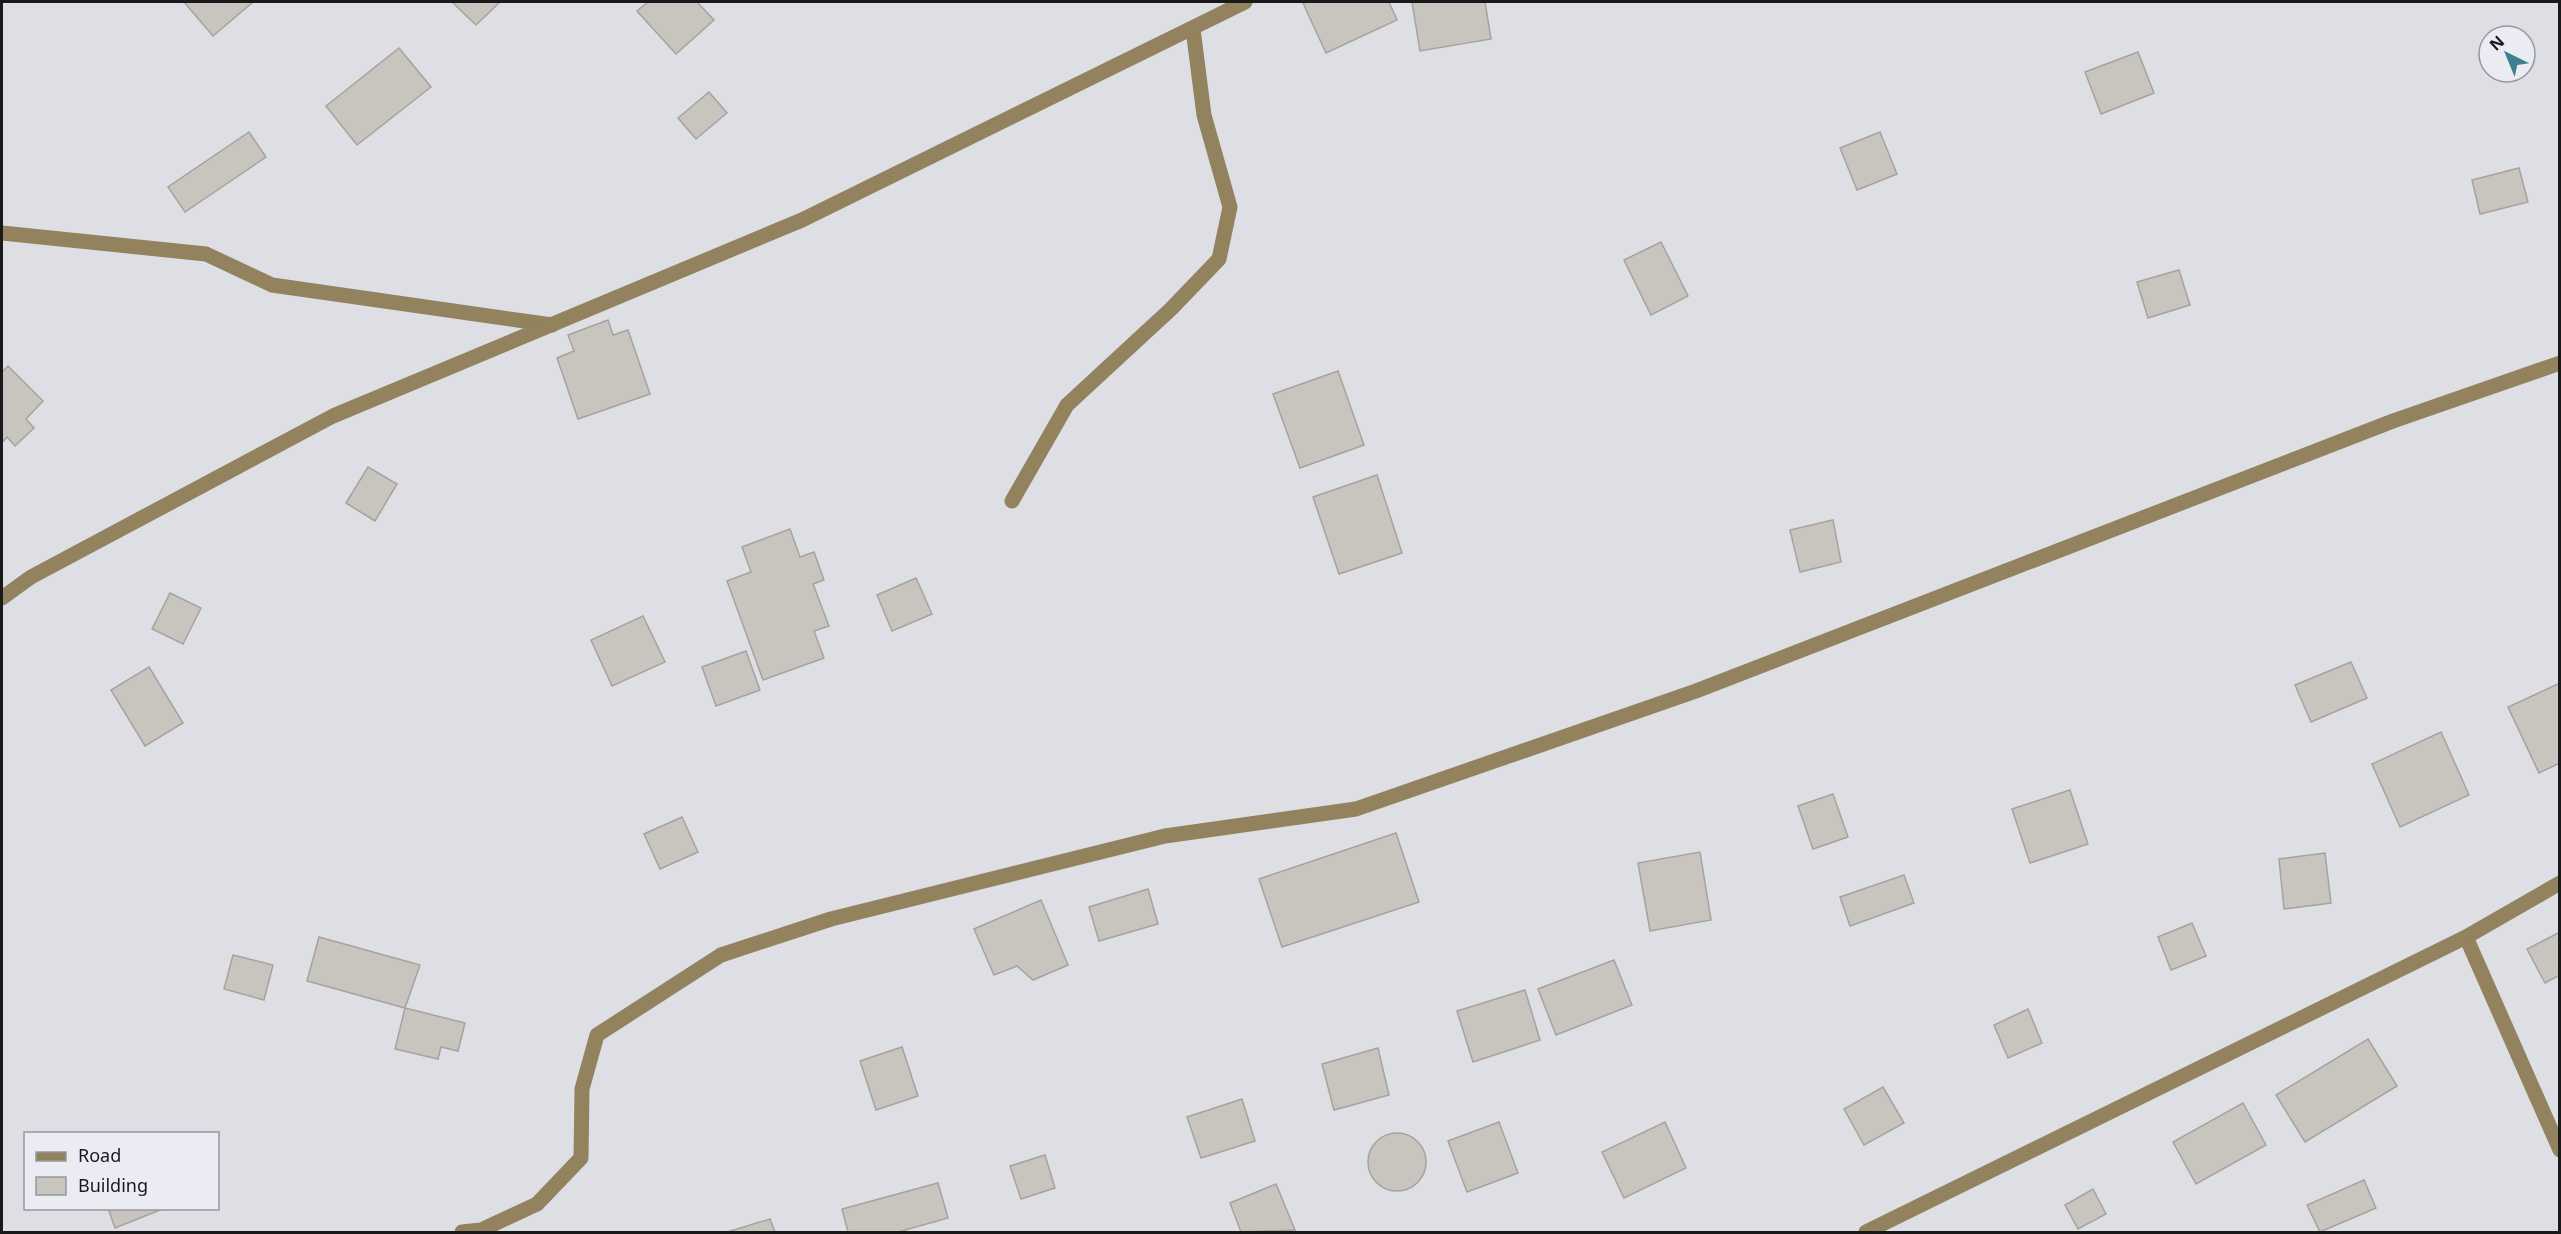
<svg xmlns="http://www.w3.org/2000/svg" width="2561" height="1234" viewBox="0 0 2561 1234" font-family="'Noto Sans',sans-serif">
<rect width="100%" height="100%" fill="#dedee5"/>
<!-- building -->
<g fill="#c8c4be" stroke="#a7a29d" stroke-width="1.5">
<path d="M184 2H253L213 36Z"/>
<path d="M452 2H500L476 25Z"/>
<path d="M648 2H697L714 20 676 54 637 11Z"/>
<path d="M1307 2H1389L1397 20 1326 53 1303 3Z"/>
<path d="M1412 2H1485L1491 39 1420 51Z"/>
<path d="M399 48 431 87 357 145 326 106Z"/>
<path d="M2138 52 2154 93 2101 114 2085 72Z"/>
<path d="M709 92 727 113 696 139 678 118Z"/>
<path d="M249 132 266 157 185 212 168 187Z"/>
<path d="M1880 132 1897 174 1857 190 1840 148Z"/>
<path d="M2519 168 2528 202 2480 214 2472 180Z"/>
<path d="M1661 242 1688 296 1651 315 1624 260Z"/>
<path d="M2179 270 2190 305 2148 318 2137 282Z"/>
<path d="M608 320 613 335 628 330 650 394 578 419 557 358 574 351 568 335Z"/>
<path d="M8 366 43 401 26 419 34 428 15 446 7 437 4 441 2 438V372Z"/>
<path d="M1338 371 1364 445 1300 468 1273 394Z"/>
<path d="M368 467 397 484 375 521 346 503Z"/>
<path d="M1377 475 1402 553 1339 574 1313 497Z"/>
<path d="M1833 520 1841 562 1800 572 1790 530Z"/>
<path d="M790 529 800 557 814 552 824 580 813 584 829 626 814 631 824 658 763 680 727 581 751 572 742 547Z"/>
<path d="M916 578 932 614 892 631 877 595Z"/>
<path d="M170 593 201 608 183 644 152 629Z"/>
<path d="M643 616 665 662 612 686 591 640Z"/>
<path d="M746 651 760 690 716 706 702 667Z"/>
<path d="M2351 662 2367 698 2311 722 2295 685Z"/>
<path d="M149 667 183 723 145 746 111 690Z"/>
<path d="M2560 683V763L2539 773 2508 707Z"/>
<path d="M2441 732 2469 795 2400 827 2372 764Z"/>
<path d="M2070 790 2088 844 2030 863 2012 809Z"/>
<path d="M1833 794 1848 837 1813 849 1798 806Z"/>
<path d="M682 817 698 852 660 869 644 834Z"/>
<path d="M1396 833 1419 902 1282 947 1259 879Z"/>
<path d="M1700 852 1711 920 1650 931 1638 863Z"/>
<path d="M2325 853 2331 903 2284 909 2279 859Z"/>
<path d="M1904 875 1914 903 1850 926 1840 897Z"/>
<path d="M1148 889 1158 924 1099 941 1089 907Z"/>
<path d="M1041 900 1068 965 1033 980 1017 966 994 975 974 929Z"/>
<path d="M2192 923 2206 956 2171 970 2158 937Z"/>
<path d="M2560 932V975L2545 983 2527 949Z"/>
<path d="M319 937 420 965 405 1008 307 981Z"/>
<path d="M233 955 273 965 264 1000 224 989Z"/>
<path d="M1614 960 1632 1005 1556 1035 1538 989Z"/>
<path d="M1525 990 1540 1040 1473 1062 1457 1011Z"/>
<path d="M405 1008 465 1023 458 1051 441 1047 438 1059 395 1049Z"/>
<path d="M2028 1009 2042 1043 2008 1058 1994 1025Z"/>
<path d="M2368 1039 2397 1086 2305 1142 2276 1095Z"/>
<path d="M902 1047 918 1096 876 1110 860 1061Z"/>
<path d="M1378 1048 1389 1095 1334 1110 1322 1064Z"/>
<path d="M1883 1087 1904 1123 1864 1145 1844 1109Z"/>
<path d="M1242 1099 1255 1141 1201 1158 1187 1117Z"/>
<path d="M2243 1103 2266 1145 2196 1184 2173 1142Z"/>
<path d="M1499 1122 1518 1173 1467 1192 1448 1141Z"/>
<path d="M1665 1122 1686 1168 1624 1198 1602 1152Z"/>
<circle cx="1397" cy="1162" r="29"/>
<path d="M1045 1155 1055 1188 1021 1199 1010 1166Z"/>
<path d="M2364 1180 2376 1208 2320 1232 2307 1205Z"/>
<path d="M938 1183 948 1218 898 1232H848L842 1209Z"/>
<path d="M1276 1184 1295 1230 1241 1232 1230 1203Z"/>
<path d="M2093 1189 2106 1214 2078 1229 2065 1205Z"/>
<path d="M108 1208H165L115 1228Z"/>
<path d="M770 1219 775 1232H727Z"/>
</g>
<g fill="none" stroke-linecap="round" stroke-linejoin="round">
<!-- minor -->
<g stroke="#92825e" stroke-width="15">
<path d="M2 233 206 254 272 285 552 325"/>
<path d="M1012 501 1067 405 1171 309 1219 259 1230 207 1204 115 1193 29"/>
<path d="M2 598 31 577 333 416 802 220 1245 2"/>
<path d="M2466 937 2560 1150"/>
<path d="M462 1232 481 1230 537 1204 581 1158 582 1089 597 1035 721 955 831 919 1165 836 1356 809 1696 691 2393 421 2560 363"/>
<path d="M1866 1232 2466 937 2560 883"/>
</g>
</g>
<!-- border -->
<rect width="2561" height="1234" fill="none" stroke="#19191b" stroke-width="6"/>
<!-- legend -->
<rect x="24" y="1132" width="195" height="78" fill="#ebecf3" stroke="#97989d" stroke-width="1.5"/>
<rect x="36" y="1152" width="30" height="9" fill="#92825e" stroke="#97989d" stroke-width="1.5"/>
<text x="78" y="1162" font-size="18" fill="#19191b">Road</text>
<rect x="36" y="1177" width="30" height="18" fill="#c8c4be" stroke="#97989d" stroke-width="1.5"/>
<text x="78" y="1192" font-size="18" fill="#19191b">Building</text>
<!-- north arrow -->
<g transform="translate(2507 54) rotate(317)"><circle r="28" fill="#ebecf3" stroke="#97989d" stroke-width="1.5"/>
<path d="M0-4.5L10 22L0 15L-10 22Z" fill="#3d818f"/>
<text y="-9" font-size="16" font-weight="bold" text-anchor="middle" fill="#19191b">N</text>
</g>
</svg>
